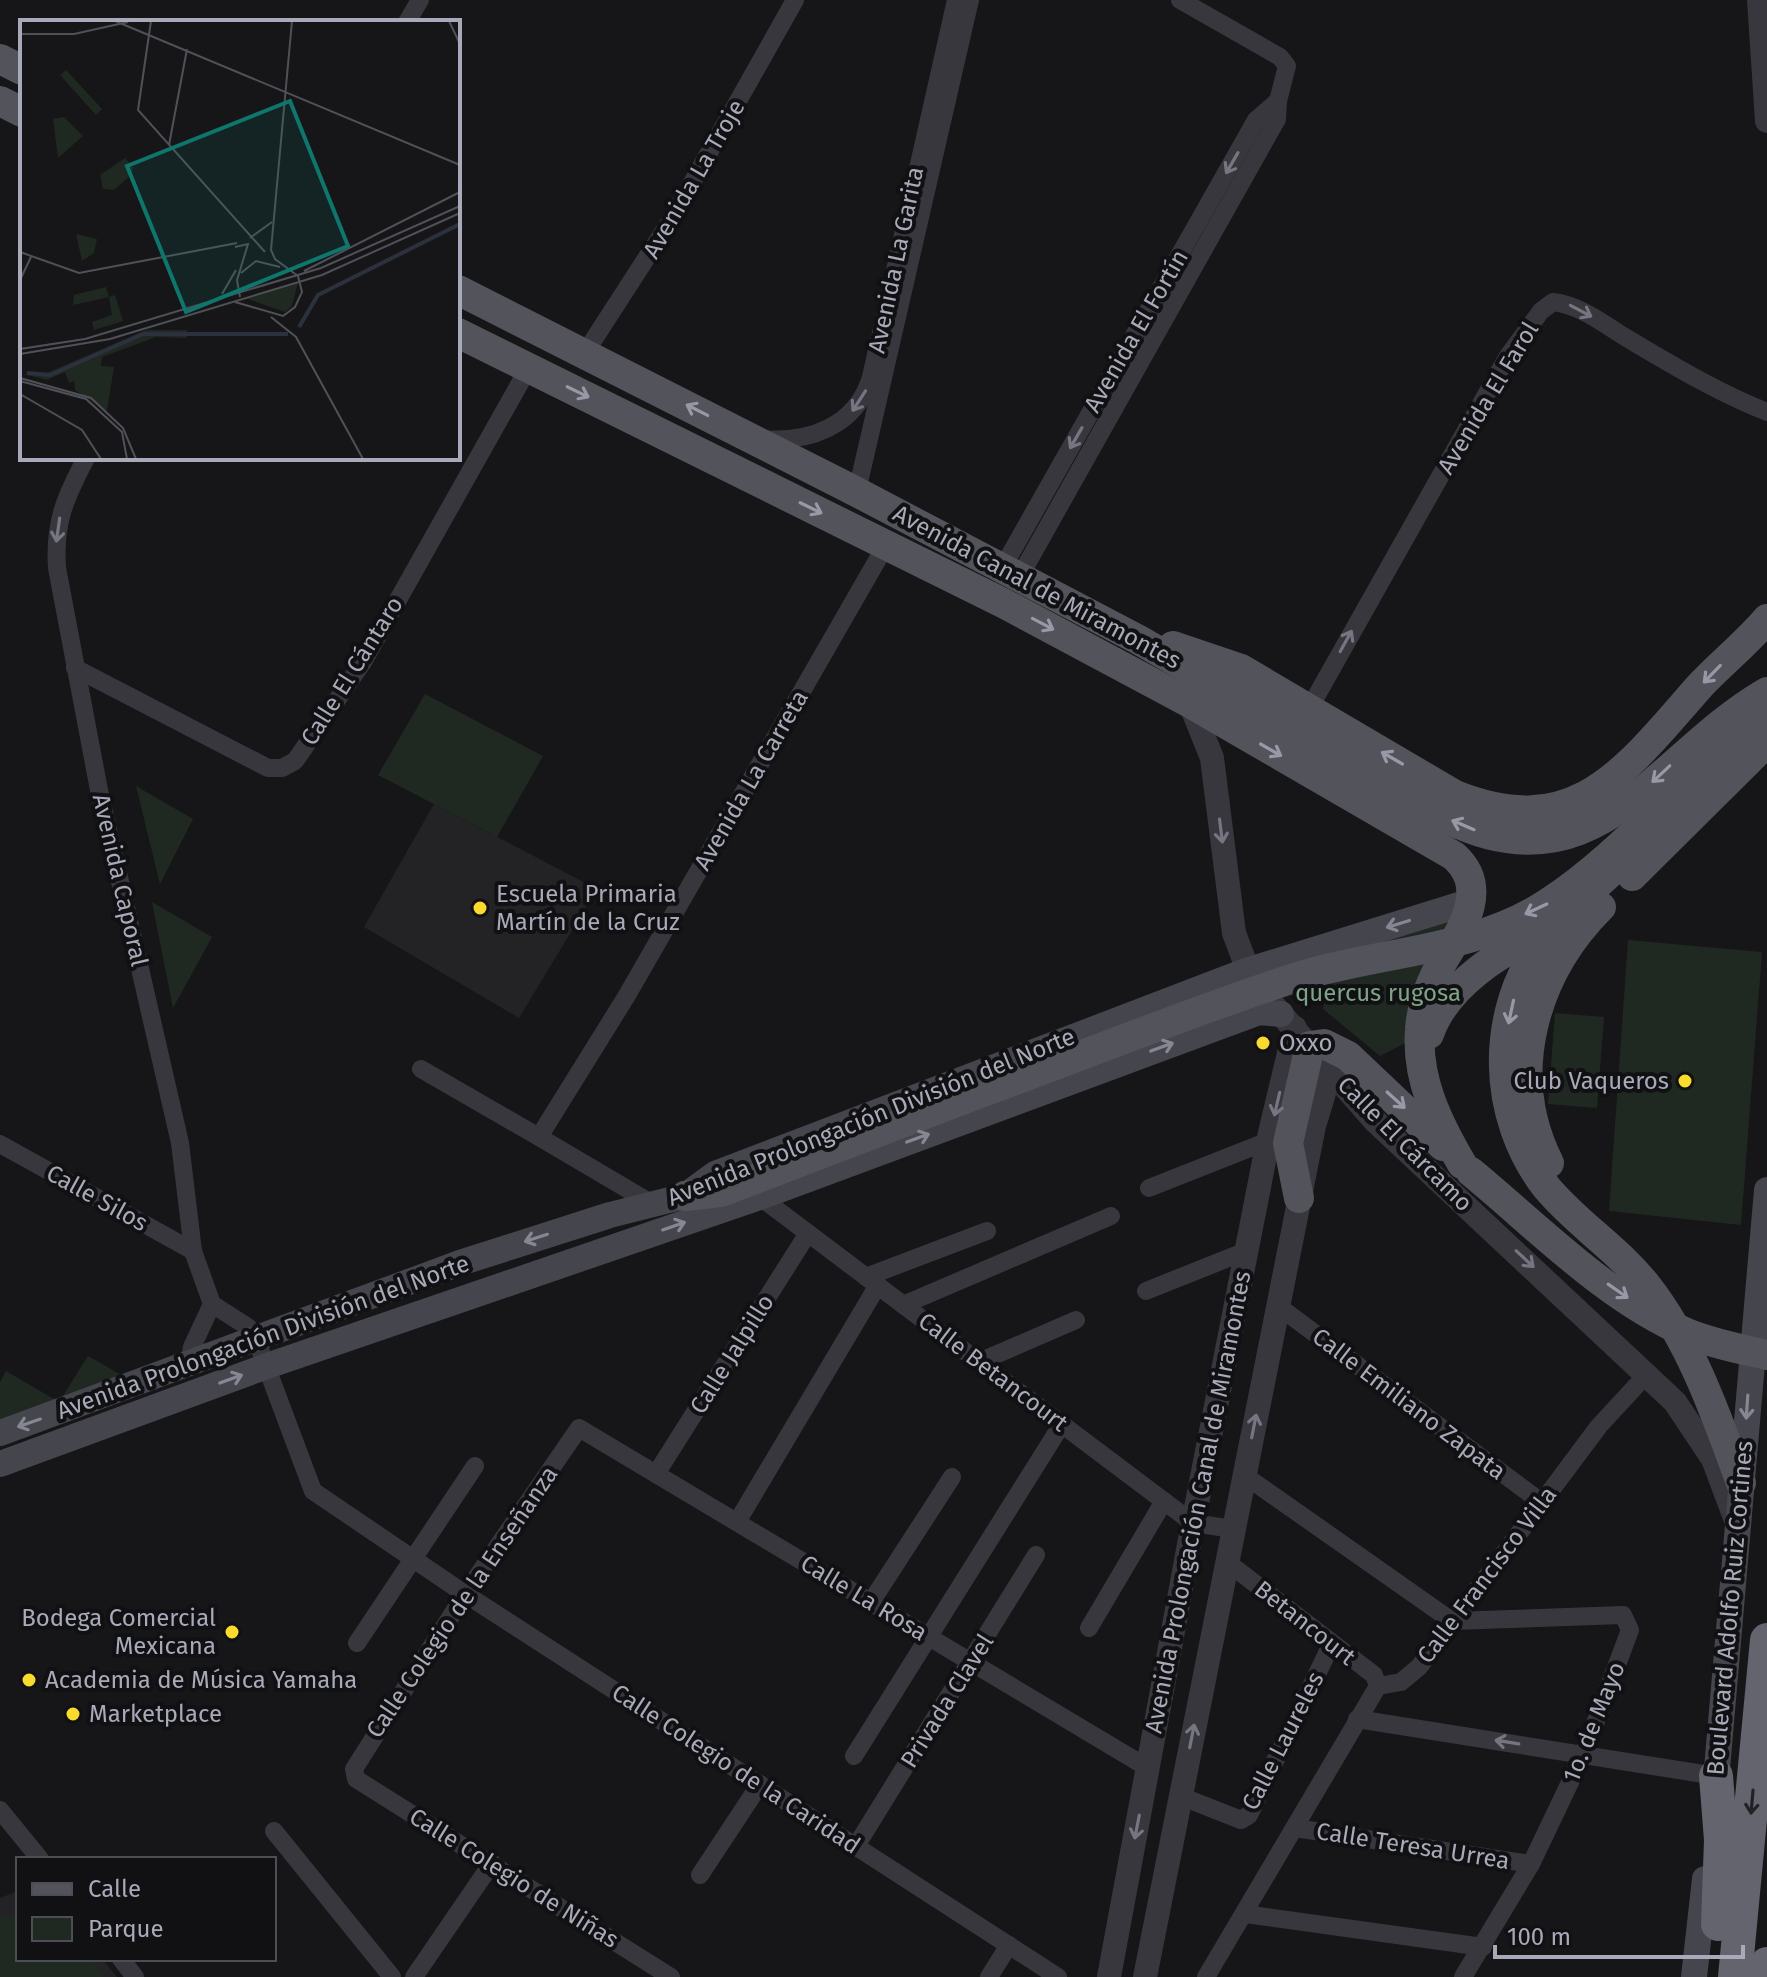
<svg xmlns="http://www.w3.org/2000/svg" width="1767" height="1977" viewBox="0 0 1767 1977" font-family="'Fira Sans',sans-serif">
<rect width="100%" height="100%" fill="#161618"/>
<!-- built -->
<g fill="#232225">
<path d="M434 804 597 889 519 1018 364 927Z"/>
<path d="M18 1891V1959H102L117 1977H0V1898Z"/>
</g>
<!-- green -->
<g fill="#202822">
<path d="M425 694 543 756 497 837 378 775Z"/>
<path d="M136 786 193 819 160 884Z"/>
<path d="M152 902 212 937 173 1008Z"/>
<path d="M1450 915 1452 932 1411 1040 1380 1056 1323 1009 1332 960Z"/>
<path d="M1628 940 1762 952 1741 1225 1609 1211Z"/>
<path d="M1555 1013 1604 1017 1597 1108 1548 1104Z"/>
<path d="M88 1356 130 1380 0 1422V1382L6 1371 59 1402Z"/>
<path d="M0 1916 18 1918V1959H91L104 1977H0Z"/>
</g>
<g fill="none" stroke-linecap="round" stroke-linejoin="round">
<!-- minor -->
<g stroke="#37373d" stroke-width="18">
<path d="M407 22 420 0"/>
<path d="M585 353 671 220 795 0"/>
<path d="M761 439C808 443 856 427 871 377L956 0"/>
<path d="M86 458C65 498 54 522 57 568L99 790 180 1143 193 1251 212 1304 192 1347 189 1364"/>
<path d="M857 491 970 0"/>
<path d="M1003 567 1256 120 1278 101"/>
<path d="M1020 576 1277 119 1278 101 1287 66 1280 57 1180 0"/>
<path d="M75 668 268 768H282L295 761 363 662 529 367"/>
<path d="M1309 709 1508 356 1541 311 1553 302C1581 305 1606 326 1630 340 1674 366 1719 393 1767 412"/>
<path d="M421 1069 539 1137"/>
<path d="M0 1144 193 1251"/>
<path d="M1149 1188 1268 1141"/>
<path d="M760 1197 1193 1523 1233 1529"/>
<path d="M651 1203 539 1137 626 997 886 545"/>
<path d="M866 1277 987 1231"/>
<path d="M1146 1291 1246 1251"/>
<path d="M212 1304 248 1327 256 1339 313 1491 465 1594 1058 1977"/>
<path d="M903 1305 1111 1216"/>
<path d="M1278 1306 1541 1502"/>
<path d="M979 1362 1076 1320"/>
<path d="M656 1474 808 1233"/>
<path d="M1244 1475 1452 1621 1623 1615 1630 1630 1584 1753 1531 1864 1463 1977"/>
<path d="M737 1522 878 1285"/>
<path d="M1227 1562 1374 1675 1378 1686"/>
<path d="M871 1602 952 1477"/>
<path d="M1089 1628 1164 1501"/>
<path d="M357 1643 475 1466"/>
<path d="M1357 1719 1716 1776"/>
<path d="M854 1756 1062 1424"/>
<path d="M1180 1796 1241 1820 1249 1815 1331 1645"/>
<path d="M0 1810 40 1859"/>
<path d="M1295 1828 1531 1864"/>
<path d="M274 1831 392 1977"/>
<path d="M856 1846 1036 1555"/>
<path d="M700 1875 760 1784"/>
<path d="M1245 1914 1483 1947"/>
<path d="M121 1959 135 1977"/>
<path d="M414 1977 492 1863"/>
<path d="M671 1977 356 1779 354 1769 465 1594 579 1428 1148 1768"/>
<path d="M989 1977 1009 1945"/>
<path d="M1206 1977 1378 1686 1401 1682 1419 1667 1599 1426 1648 1373"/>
</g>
<!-- tertiary -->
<g stroke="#37373d" stroke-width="24">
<path d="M1759 0 1767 121"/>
<path d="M1190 703 1212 758 1234 933 1252 981 1376 1122 1675 1402 1713 1459 1737 1523"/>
<path d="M1109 1977 1193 1523 1268 1141 1295 1028"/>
<path d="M1145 1977 1314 1126 1331 1070"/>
</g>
<!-- secondary -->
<g stroke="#45454d" stroke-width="26">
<path d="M0 1433 460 1263 610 1215 685 1196 715 1174 1246 971 1472 901"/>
<path d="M0 1464 267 1366 760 1197 1259 1012 1281 1014"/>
<path d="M1715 1792 1767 1190"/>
<path d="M1694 1977 1705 1879"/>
</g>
<!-- primary -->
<g stroke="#53535c" stroke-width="30">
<path d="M0 59 22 70"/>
<path d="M0 101 22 112"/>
<path d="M458 290 847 487 1139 640 1448 819C1597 892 1656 756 1767 692"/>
<path d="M458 333 1005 604 1190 703 1454 856C1493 891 1457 936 1437 971 1428 989 1421 1010 1420 1030 1416 1079 1438 1123 1462 1164"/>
<path d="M1173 646 1241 669 1455 795C1575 843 1625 771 1698 688 1720 664 1746 644 1767 619"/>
<path d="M1640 845C1609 876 1571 904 1544 939 1489 1012 1491 1117 1547 1188 1577 1224 1618 1249 1647 1286 1691 1342 1717 1417 1741 1483"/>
<path d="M1632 876 1767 742"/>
<path d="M1429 1034C1447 982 1503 952 1548 927"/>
<path d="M1549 1163C1504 1074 1534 974 1601 907"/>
<path d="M685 1196 721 1192 983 1092"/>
<path d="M1299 1198 1288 1143 1310 1046 1324 1044 1348 1056 1443 1146"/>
</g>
<!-- motorway -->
<g stroke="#63646e" stroke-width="34">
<path d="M1716 1776 1721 1840 1718 1924"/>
<path d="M1735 1977 1767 1640"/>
<path d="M1766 1977 1767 1964"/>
</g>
<!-- primary-bridge -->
<g stroke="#53535c" stroke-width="30">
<path d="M983 1092C1086 1055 1187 1013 1291 979 1376 951 1475 953 1551 901 1630 848 1689 770 1767 715"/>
<path d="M1471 1172C1539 1228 1607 1299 1689 1334 1714 1344 1740 1349 1767 1355"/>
</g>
</g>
<!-- one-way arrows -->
<defs><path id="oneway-shaft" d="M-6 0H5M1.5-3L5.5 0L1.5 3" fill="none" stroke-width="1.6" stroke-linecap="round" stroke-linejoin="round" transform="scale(2)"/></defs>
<g stroke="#757681">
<use href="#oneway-shaft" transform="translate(1232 163) rotate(120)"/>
<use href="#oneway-shaft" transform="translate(1581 311) rotate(28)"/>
<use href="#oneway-shaft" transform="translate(859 401) rotate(123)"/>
<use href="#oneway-shaft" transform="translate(1076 438) rotate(120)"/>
<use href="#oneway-shaft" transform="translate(58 530) rotate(98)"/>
<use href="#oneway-shaft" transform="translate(1346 641) rotate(-61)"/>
<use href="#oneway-shaft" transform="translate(1221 831) rotate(83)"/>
<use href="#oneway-shaft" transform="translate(1277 1104) rotate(103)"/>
<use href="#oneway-shaft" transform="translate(1525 1259) rotate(43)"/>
<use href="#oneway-shaft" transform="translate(1254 1426) rotate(-79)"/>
<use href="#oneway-shaft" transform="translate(1192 1736) rotate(-79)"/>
<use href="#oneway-shaft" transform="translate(1507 1742) rotate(-171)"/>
<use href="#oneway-shaft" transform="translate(1137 1827) rotate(101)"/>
</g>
<g stroke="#9799a6">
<use href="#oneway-shaft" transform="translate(578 392) rotate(26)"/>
<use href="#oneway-shaft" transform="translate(697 410) rotate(-153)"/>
<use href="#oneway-shaft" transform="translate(811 508) rotate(26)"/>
<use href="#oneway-shaft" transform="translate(1043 624) rotate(28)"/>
<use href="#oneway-shaft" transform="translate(1712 674) rotate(134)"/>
<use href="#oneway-shaft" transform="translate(1271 750) rotate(30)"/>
<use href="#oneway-shaft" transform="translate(1392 758) rotate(-150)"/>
<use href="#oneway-shaft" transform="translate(1661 774) rotate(137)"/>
<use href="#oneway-shaft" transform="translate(1463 825) rotate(-157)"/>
<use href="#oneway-shaft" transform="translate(1536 909) rotate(155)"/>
<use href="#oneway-shaft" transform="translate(1511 1012) rotate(102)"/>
<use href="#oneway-shaft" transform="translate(1396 1100) rotate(42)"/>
<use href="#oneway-shaft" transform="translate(1618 1291) rotate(35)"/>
</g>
<g stroke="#858793">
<use href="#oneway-shaft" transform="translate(1398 924) rotate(163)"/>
<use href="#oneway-shaft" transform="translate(1162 1047) rotate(-20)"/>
<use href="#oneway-shaft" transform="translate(918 1138) rotate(-20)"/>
<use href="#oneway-shaft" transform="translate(674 1226) rotate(-19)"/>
<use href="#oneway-shaft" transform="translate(536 1238) rotate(162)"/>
<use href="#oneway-shaft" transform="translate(231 1379) rotate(-20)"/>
<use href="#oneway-shaft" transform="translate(1747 1407) rotate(94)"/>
<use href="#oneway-shaft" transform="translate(29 1423) rotate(161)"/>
</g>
<use stroke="#212225" href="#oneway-shaft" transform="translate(1752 1802) rotate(95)"/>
<!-- markers -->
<g fill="#f9da2d" stroke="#111113" stroke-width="3">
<circle cx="480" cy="908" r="8"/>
<circle cx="1263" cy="1043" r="8"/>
<circle cx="1685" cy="1081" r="8"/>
<circle cx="232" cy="1632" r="8"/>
<circle cx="29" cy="1680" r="8"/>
<circle cx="73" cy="1714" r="8"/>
</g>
<g text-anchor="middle" stroke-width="8" stroke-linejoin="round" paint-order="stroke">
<!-- street labels -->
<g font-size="24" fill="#a8aab9" stroke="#111113">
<text transform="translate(694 179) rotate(-60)" y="8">Avenida La Troje</text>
<text transform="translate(896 260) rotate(-78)" y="8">Avenida La Garita</text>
<text transform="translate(1136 331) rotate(-60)" y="8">Avenida El Fortín</text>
<text transform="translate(1488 398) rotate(-59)" y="8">Avenida El Farol</text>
<text transform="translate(1037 587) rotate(28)" y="8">Avenida Canal de Miramontes</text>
<text transform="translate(352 671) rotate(-58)" y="8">Calle El Cántaro</text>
<text transform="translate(751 780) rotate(-60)" y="8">Avenida La Carreta</text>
<text transform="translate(120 880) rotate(77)" y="8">Avenida Caporal</text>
<text transform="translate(871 1117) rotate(-22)" y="8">Avenida Prolongación División del Norte</text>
<text transform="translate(1405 1144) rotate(45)" y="8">Calle El Cárcamo</text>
<text transform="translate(97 1198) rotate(29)" y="8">Calle Silos</text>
<text transform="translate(263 1337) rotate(-20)" y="8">Avenida Prolongación División del Norte</text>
<text transform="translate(732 1354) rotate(-58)" y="8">Calle Jalpillo</text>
<text transform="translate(993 1372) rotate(37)" y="8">Calle Betancourt</text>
<text transform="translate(1409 1404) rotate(37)" y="8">Calle Emiliano Zapata</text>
<text transform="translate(1198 1502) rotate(-79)" y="8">Avenida Prolongación Canal de Miramontes</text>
<text transform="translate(1487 1575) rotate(-53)" y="8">Calle Francisco Villa</text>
<text transform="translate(864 1598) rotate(31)" y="8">Calle La Rosa</text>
<text transform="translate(462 1602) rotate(-56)" y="8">Calle Colegio de la Enseñanza</text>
<text transform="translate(1730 1608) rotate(-85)" y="8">Boulevard Adolfo Ruiz Cortines</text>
<text transform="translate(1305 1623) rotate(38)" y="8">Betancourt</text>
<text transform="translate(947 1701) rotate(-58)" y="8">Privada Clavel</text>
<text transform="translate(1594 1722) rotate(-68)" y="8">1o. de Mayo</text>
<text transform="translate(1283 1741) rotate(-63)" y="8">Calle Laureles</text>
<text transform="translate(736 1769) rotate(33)" y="8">Calle Colegio de la Caridad</text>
<text transform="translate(1413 1846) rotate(9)" y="8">Calle Teresa Urrea</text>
<text transform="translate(514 1878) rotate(32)" y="8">Calle Colegio de Niñas</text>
</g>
<!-- poi labels -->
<g font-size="24" fill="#a8aab9" stroke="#111113" text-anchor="start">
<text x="496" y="902">Escuela Primaria<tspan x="496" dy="28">Martín de la Cruz</tspan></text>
<text x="1279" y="1051">Oxxo</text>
<text x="1669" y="1089" text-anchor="end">Club Vaqueros</text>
<text x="216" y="1626" text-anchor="end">Bodega Comercial<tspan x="216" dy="28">Mexicana</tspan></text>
<text x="45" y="1688">Academia de Música Yamaha</text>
<text x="89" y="1722">Marketplace</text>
</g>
<!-- park labels -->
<g font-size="24" fill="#7ea487" stroke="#111113">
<text x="1378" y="1001">quercus rugosa</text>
</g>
</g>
<!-- overview -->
<g transform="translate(20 20)">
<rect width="440" height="440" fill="#161618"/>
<path d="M46 50 82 89 76 95 40 55ZM44 97 63 116 38 138 33 99ZM105 138 113 147 111 155 94 170 83 169 80 155ZM56 214 77 219 74 233 62 241ZM278 262 272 286 265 292 225 278ZM86 267 89 277 53 285 54 275ZM95 275 103 301 74 310 72 302 92 295 89 277ZM126 310H167V318L136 317 82 337 81 346 94 347 87 391 55 370 53 349 54 361 49 363 45 352 27 360 4 354 27 353Z" fill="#202822"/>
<path fill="none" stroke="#2b323d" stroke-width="4" d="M279 307 298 275 440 204M7 353 30 355 123 314H268"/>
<path fill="none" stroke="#505158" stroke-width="2" d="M95 1 440 145M131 1 118 90 245 232M429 1 440 24M0 14H54L108 2M149 125 167 29M230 218 252 202M215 227 228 224 217 260 220 277M0 232 59 253 217 223M284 251 440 172M221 253 236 241 260 247M0 260 11 237M202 274 216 250M215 282 263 296 275 287 282 272 278 256 255 239 251 230 272 1M251 297 276 317 343 439M0 329 65 319 301 248 440 186M0 334 90 319 302 255 440 193M0 358 71 378 103 408 116 439M0 361 66 379 102 412 107 439M0 374 62 410 81 439"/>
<path fill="#0f766e" fill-opacity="0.15" stroke="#0f766e" stroke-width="4" d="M270 81 328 226 166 292 107 146Z"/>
<rect width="440" height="440" fill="none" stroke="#a8aab9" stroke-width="4"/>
</g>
<!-- legend -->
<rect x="16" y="1857" width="260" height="104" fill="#111113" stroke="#4d4e55" stroke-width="2"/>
<rect x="32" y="1883" width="40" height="12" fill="#53535c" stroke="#4d4e55" stroke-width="2"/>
<text x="88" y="1897" font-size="24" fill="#a8aab9">Calle</text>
<rect x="32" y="1917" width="40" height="24" fill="#202822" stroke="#4d4e55" stroke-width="2"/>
<text x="88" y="1937" font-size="24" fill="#a8aab9">Parque</text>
<!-- scale -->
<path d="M1495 1945v12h248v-12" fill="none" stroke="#a8aab9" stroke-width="4"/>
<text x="1507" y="1945" font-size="24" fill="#a8aab9" stroke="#111113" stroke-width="6" paint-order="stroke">100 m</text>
</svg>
